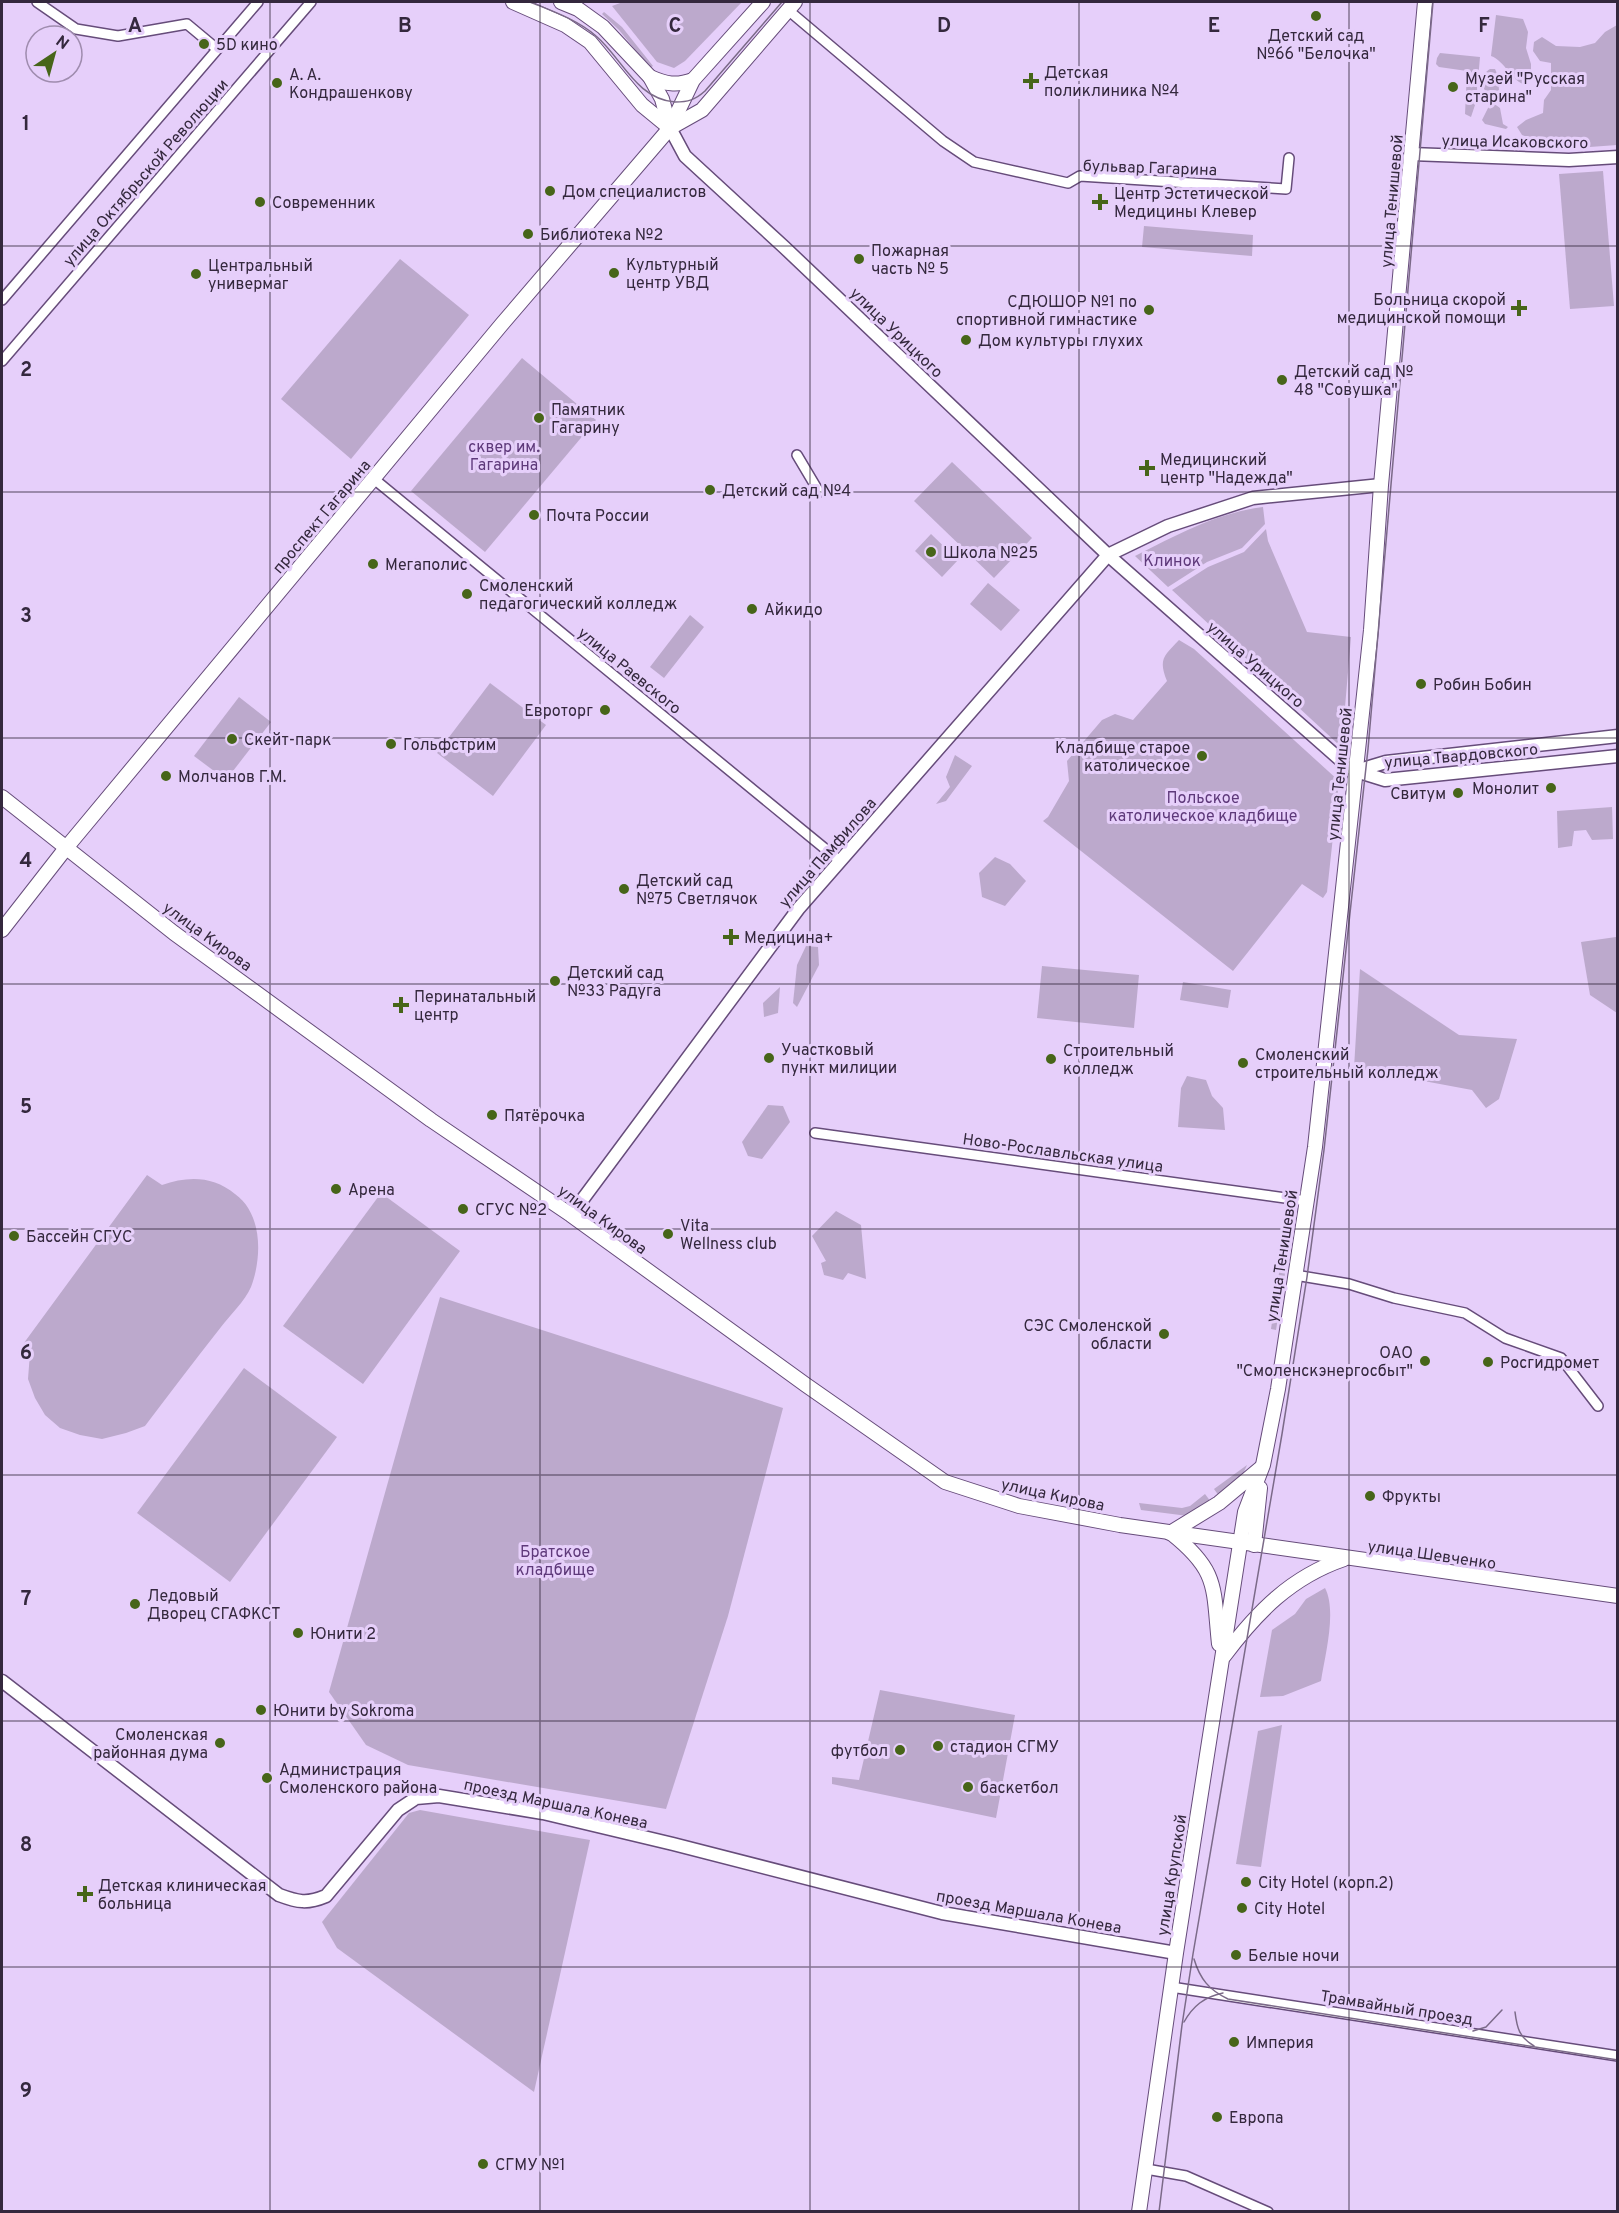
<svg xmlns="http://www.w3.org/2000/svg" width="1619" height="2213" viewBox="0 0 1619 2213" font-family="Overpass,sans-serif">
<rect width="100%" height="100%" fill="#e6cffa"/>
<!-- green -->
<g fill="#bca9cc">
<path d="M623 2H742L685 61 674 68 657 62 612 6Z"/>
<path d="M604 12 622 27 653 66 650 68 619 30 602 14Z"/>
<path d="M1496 15 1523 19 1528 32 1526 48 1531 64V79L1526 85C1512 82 1505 61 1491 56Z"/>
<path d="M1617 25V145L1576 148 1555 141 1545 142 1527 137 1522 135 1517 127 1526 120 1543 113 1544 100 1551 90V63L1540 61 1533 51 1534 42 1542 37 1556 46 1580 47 1595 43 1605 32Z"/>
<path d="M1440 53 1480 57 1476 102 1471 117 1465 114 1467 71 1439 67 1436 64 1437 58Z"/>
<path d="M1490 69H1495L1498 76 1499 91 1494 94H1488C1480 87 1481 74 1490 69Z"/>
<path d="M1493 103 1500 108 1503 124 1508 127 1506 129 1485 124 1482 120 1489 106Z"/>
<path d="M1603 171 1614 306 1570 309 1559 174Z"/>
<path d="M1144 226 1253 235 1252 256 1142 247Z"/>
<path d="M400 259 469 315 351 459 281 399Z"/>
<path d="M522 358 596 420 485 552 411 491Z"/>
<path d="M952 462 1032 538 994 578 914 501Z"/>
<path d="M1263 507 1265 524 1242 548 1207 562 1168 587 1135 556C1177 535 1216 513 1263 507Z"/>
<path d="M1266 529 1268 541 1307 632 1351 637 1342 742 1338 744 1172 590 1208 567 1244 552Z"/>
<path d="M931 534 958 560 942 577 915 551Z"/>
<path d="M988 583 1020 610 1001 631 970 604Z"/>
<path d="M690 615 704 627 664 678 650 667Z"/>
<path d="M1179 640 1194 649 1339 781 1327 892 1323 898 1302 884 1233 971 1043 821 1048 817 1069 781 1067 761 1102 720 1115 714 1133 720 1167 681C1158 659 1164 656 1179 640Z"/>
<path d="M490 683 546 725 493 796 437 753Z"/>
<path d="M239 697 271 722 226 780 194 756Z"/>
<path d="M955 755 972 766 946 801 936 804 950 787 946 777Z"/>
<path d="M1612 807 1613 839 1592 840 1586 830 1574 831 1572 846 1558 848 1557 811Z"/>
<path d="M995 857 1010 864 1026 881 1005 906 982 897 979 873Z"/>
<path d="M1616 937 1618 955 1617 1013 1590 995 1581 942Z"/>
<path d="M806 946 818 947 819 965 797 1007 793 1003 797 965Z"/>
<path d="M1042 966 1139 975 1134 1028 1037 1018Z"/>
<path d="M1360 969 1459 1035 1517 1039 1499 1099 1486 1108 1472 1090 1354 1068Z"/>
<path d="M1183 982 1231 990 1228 1008 1180 1000Z"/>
<path d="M780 987 778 1013 764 1017 763 1003Z"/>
<path d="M1187 1076 1206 1080 1212 1096 1223 1108 1225 1130 1178 1127 1181 1088Z"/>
<path d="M768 1105 783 1106 790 1122 762 1159 748 1156 742 1142Z"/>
<path d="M147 1175 162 1185C188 1176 213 1176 235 1194 263 1214 262 1258 251 1287 245 1301 230 1315 221 1327 195 1360 170 1393 145 1426L126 1433 102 1439 80 1435 60 1428 45 1415 35 1398 28 1379 30 1353 21 1347Z"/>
<path d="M381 1193 460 1251 363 1384 283 1326Z"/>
<path d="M836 1211 861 1225 866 1279 848 1273 843 1280 824 1275 821 1263 826 1261 812 1236Z"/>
<path d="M1293 1223 1276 1330 1271 1329 1286 1224Z"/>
<path d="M440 1297 783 1408 728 1616 666 1809 408 1765 366 1745 329 1692Z"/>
<path d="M244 1368 337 1437 230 1582 137 1513Z"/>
<path d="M1247 1465 1243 1474 1219 1496 1214 1489Z"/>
<path d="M1205 1494 1211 1502 1188 1516 1141 1510 1139 1503 1182 1508 1190 1506Z"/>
<path d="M1325 1588C1337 1611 1325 1655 1321 1681L1283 1696 1260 1697 1272 1630 1295 1614 1306 1599Z"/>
<path d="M880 1690 1015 1715 996 1818 832 1784V1777L859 1780Z"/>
<path d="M1282 1725 1261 1867 1236 1864 1258 1731Z"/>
<path d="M420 1810 590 1840 534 2092 337 1948 322 1922 409 1813Z"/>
</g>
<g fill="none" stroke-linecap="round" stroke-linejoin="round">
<defs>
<g id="street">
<path d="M37 2 76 29 118 36 187 24 217 49"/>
<path d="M788 10 943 141 974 162 1068 183 1080 176 1286 189 1289 158"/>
<path d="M2 300 258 2"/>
<path d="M2 361 311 2"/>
<path d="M797 455 819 492"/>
<path d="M374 479 840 861"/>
<path d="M815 1133 1307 1201"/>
<path d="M1295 1275 1349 1284 1394 1298 1465 1313 1505 1338 1561 1358 1598 1406"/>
<path d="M1171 1987 1618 2056"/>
<path d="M1146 2169 1186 2176 1268 2212"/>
</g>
<g id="secondary">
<path d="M670 128 685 156 784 247 1108 555 1344 763 1356 771 1385 780 1618 756"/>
<path d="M1411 154 1569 160 1618 157"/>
<path d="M1356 771 1386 762 1618 736"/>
<path d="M571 1215 799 908 1108 555 1168 526 1253 498 1381 485"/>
<path d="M2 1681 279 1895C298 1902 307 1904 326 1896L398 1810 416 1798 439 1796 543 1813 673 1844 942 1913 1176 1953"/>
</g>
<g id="primary">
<path d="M513 2 565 25 590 42 642 105 670 128"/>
<path d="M561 2 578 9 603 27 650 77 662 99 670 128"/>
<path d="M650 77C666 84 676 86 693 80"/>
<path d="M670 128 702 110 795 2"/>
<path d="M2 797 174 933 431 1120 571 1215 806 1385 945 1482 1019 1506 1120 1525 1618 1596"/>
<path d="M2 930 66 848 502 324 670 128 693 80 763 2"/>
<path d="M1170 1533 1219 1503 1261 1468"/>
<path d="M1171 1533C1219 1571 1213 1587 1219 1644"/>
<path d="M1254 1545 1260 1488"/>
<path d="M1224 1656C1257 1612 1291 1577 1344 1559"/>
<path d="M1139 2212 1176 1953 1245 1512 1263 1465 1278 1389 1315 1147 1371 630 1381 485 1425 2"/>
</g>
</defs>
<!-- street casing -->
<use href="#street" stroke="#664c7a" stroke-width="12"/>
<!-- secondary casing -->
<use href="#secondary" stroke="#664c7a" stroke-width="15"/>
<!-- primary casing -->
<use href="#primary" stroke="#664c7a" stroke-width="16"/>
<!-- street -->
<use href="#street" stroke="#fff" stroke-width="9"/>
<!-- secondary -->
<use href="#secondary" stroke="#fff" stroke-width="12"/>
<!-- primary -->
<use href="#primary" stroke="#fff" stroke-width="14"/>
<!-- tram -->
<g stroke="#7b6a88" stroke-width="1.5">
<path d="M530 2C552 11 578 20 596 36 622 58 636 99 675 102 688 102 695 100 705 91L782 2"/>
<path d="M1194 1959C1200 1979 1209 1990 1228 1999L1618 2060"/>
<path d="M1515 2012C1517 2028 1519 2037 1534 2046"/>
<path d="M1184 2022C1193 2006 1204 1997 1223 1993"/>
<path d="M1473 2031 1486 2027 1502 2010"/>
<path d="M1159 2212 1182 2025 1193 1954 1282 1434 1307 1277 1324 1150 1368 749 1433 2"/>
</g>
</g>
<!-- grid -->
<path fill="none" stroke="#34283d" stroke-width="1.5" stroke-opacity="0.55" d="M270 2V2212M540 2V2212M810 2V2212M1079 2V2212M1349 2V2212M2 246H1618M2 492H1618M2 738H1618M2 984H1618M2 1229H1618M2 1475H1618M2 1721H1618M2 1967H1618"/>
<!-- markers -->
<g fill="#476519" stroke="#e6cffa" stroke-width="2">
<circle cx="1316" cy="16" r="6"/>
<circle cx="204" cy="44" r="6"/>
<path d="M1028 72h6v6h6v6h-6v6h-6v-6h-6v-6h6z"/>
<circle cx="277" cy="83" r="6"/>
<circle cx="1453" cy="87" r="6"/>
<circle cx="550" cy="191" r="6"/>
<circle cx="260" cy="202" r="6"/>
<path d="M1097 193h6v6h6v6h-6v6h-6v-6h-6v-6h6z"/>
<circle cx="528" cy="234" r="6"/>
<circle cx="859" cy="259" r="6"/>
<circle cx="614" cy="273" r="6"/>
<circle cx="196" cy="274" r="6"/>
<path d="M1516 299h6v6h6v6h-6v6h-6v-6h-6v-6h6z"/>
<circle cx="1149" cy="310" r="6"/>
<circle cx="966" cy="340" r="6"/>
<circle cx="1282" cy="380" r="6"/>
<circle cx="539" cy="418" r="6"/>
<path d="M1144 459h6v6h6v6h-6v6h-6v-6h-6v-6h6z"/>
<circle cx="710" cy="490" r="6"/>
<circle cx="534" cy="515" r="6"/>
<circle cx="931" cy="552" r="6"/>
<circle cx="373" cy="564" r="6"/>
<circle cx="467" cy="594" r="6"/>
<circle cx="752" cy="609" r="6"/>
<circle cx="1421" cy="684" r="6"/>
<circle cx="605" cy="710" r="6"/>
<circle cx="232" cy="739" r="6"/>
<circle cx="391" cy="744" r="6"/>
<circle cx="1202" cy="756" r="6"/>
<circle cx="166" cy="776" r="6"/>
<circle cx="1551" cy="788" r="6"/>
<circle cx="1458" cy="793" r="6"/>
<circle cx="624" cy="889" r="6"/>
<path d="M728 928h6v6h6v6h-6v6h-6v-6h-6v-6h6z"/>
<circle cx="555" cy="981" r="6"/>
<path d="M398 996h6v6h6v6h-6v6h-6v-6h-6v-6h6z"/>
<circle cx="769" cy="1058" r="6"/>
<circle cx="1051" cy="1059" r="6"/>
<circle cx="1243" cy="1063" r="6"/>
<circle cx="492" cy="1115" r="6"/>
<circle cx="336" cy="1189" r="6"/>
<circle cx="463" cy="1209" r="6"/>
<circle cx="668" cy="1234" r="6"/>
<circle cx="14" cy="1236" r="6"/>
<circle cx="1164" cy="1334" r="6"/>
<circle cx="1425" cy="1361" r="6"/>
<circle cx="1488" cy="1362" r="6"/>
<circle cx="1370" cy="1496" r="6"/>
<circle cx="135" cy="1604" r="6"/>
<circle cx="298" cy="1633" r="6"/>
<circle cx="261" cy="1710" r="6"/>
<circle cx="220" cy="1743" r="6"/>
<circle cx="938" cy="1746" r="6"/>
<circle cx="900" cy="1750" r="6"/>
<circle cx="267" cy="1778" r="6"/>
<circle cx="968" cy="1787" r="6"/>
<circle cx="1246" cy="1882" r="6"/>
<path d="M82 1885h6v6h6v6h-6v6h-6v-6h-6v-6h6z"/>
<circle cx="1242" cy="1908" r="6"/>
<circle cx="1236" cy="1955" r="6"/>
<circle cx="1234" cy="2042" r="6"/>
<circle cx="1217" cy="2117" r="6"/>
<circle cx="483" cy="2164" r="6"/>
</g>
<g text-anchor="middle" stroke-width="6" stroke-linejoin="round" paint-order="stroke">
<!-- poi labels -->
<g font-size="16" fill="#34283d" stroke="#e6cffa" text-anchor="start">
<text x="1316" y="41" text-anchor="middle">Детский сад<tspan x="1316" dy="18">№66 "Белочка"</tspan></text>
<text x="216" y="50">5D кино</text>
<text x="1044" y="78">Детская<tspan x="1044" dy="18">поликлиника №4</tspan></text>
<text x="289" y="80">А. А.<tspan x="289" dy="18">Кондрашенкову</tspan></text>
<text x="1465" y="84">Музей "Русская<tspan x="1465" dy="18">старина"</tspan></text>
<text x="562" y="197">Дом специалистов</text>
<text x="1114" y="199">Центр Эстетической<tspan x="1114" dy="18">Медицины Клевер</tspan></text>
<text x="272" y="208">Современник</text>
<text x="540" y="240">Библиотека №2</text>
<text x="871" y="256">Пожарная<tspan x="871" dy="18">часть № 5</tspan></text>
<text x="626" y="270">Культурный<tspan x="626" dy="18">центр УВД</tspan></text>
<text x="208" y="271">Центральный<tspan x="208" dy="18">универмаг</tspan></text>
<text x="1506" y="305" text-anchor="end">Больница скорой<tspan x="1506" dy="18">медицинской помощи</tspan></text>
<text x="1137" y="307" text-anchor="end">СДЮШОР №1 по<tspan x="1137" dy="18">спортивной гимнастике</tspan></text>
<text x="978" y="346">Дом культуры глухих</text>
<text x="1294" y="377">Детский сад №<tspan x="1294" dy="18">48 "Совушка"</tspan></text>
<text x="551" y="415">Памятник<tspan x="551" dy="18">Гагарину</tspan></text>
<text x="1160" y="465">Медицинский<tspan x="1160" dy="18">центр "Надежда"</tspan></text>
<text x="722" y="496">Детский сад №4</text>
<text x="546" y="521">Почта России</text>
<text x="943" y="558">Школа №25</text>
<text x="385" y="570">Мегаполис</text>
<text x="479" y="591">Смоленский<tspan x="479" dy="18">педагогический колледж</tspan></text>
<text x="764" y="615">Айкидо</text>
<text x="1433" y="690">Робин Бобин</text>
<text x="593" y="716" text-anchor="end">Евроторг</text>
<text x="244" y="745">Скейт-парк</text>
<text x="403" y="750">Гольфстрим</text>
<text x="1190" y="753" text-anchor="end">Кладбище старое<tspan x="1190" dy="18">католическое</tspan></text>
<text x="178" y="782">Молчанов Г.М.</text>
<text x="1539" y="794" text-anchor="end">Монолит</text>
<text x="1446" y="799" text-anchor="end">Свитум</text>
<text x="636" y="886">Детский сад<tspan x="636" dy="18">№75 Светлячок</tspan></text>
<text x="744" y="943">Медицина+</text>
<text x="567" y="978">Детский сад<tspan x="567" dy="18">№33 Радуга</tspan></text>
<text x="414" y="1002">Перинатальный<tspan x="414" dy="18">центр</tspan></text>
<text x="781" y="1055">Участковый<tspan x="781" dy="18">пункт милиции</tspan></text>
<text x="1063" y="1056">Строительный<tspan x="1063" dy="18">колледж</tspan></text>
<text x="1255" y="1060">Смоленский<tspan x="1255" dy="18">строительный колледж</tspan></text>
<text x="504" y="1121">Пятёрочка</text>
<text x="348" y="1195">Арена</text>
<text x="475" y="1215">СГУС №2</text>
<text x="680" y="1231">Vita<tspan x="680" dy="18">Wellness club</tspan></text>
<text x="26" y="1242">Бассейн СГУС</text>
<text x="1152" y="1331" text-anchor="end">СЭС Смоленской<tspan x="1152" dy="18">области</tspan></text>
<text x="1413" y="1358" text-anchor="end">ОАО<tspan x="1413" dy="18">"Смоленскэнергосбыт"</tspan></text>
<text x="1500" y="1368">Росгидромет</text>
<text x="1382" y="1502">Фрукты</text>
<text x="147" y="1601">Ледовый<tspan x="147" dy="18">Дворец СГАФКСТ</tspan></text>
<text x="310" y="1639">Юнити 2</text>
<text x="273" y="1716">Юнити by Sokroma</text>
<text x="208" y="1740" text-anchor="end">Смоленская<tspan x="208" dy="18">районная дума</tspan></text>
<text x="950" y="1752">стадион СГМУ</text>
<text x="888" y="1756" text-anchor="end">футбол</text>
<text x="279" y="1775">Администрация<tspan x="279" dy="18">Смоленского района</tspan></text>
<text x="980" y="1793">баскетбол</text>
<text x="1258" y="1888">City Hotel (корп.2)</text>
<text x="98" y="1891">Детская клиническая<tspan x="98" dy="18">больница</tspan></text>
<text x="1254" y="1914">City Hotel</text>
<text x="1248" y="1961">Белые ночи</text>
<text x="1246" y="2048">Империя</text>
<text x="1229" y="2123">Европа</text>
<text x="495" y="2170">СГМУ №1</text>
</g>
<!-- street labels -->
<g font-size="16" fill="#34283d" stroke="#e6cffa">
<text transform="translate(1515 141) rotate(1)" y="6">улица Исаковского</text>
<text transform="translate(1150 167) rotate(2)" y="6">бульвар Гагарина</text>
<text transform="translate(145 172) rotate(-49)" y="6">улица Октябрьской Революции</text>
<text transform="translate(1391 201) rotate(-85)" y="6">улица Тенишевой</text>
<text transform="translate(897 332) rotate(44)" y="6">улица Урицкого</text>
<text transform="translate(321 516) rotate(-50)" y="6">проспект Гагарина</text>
<text transform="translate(1256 664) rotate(41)" y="6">улица Урицкого</text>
<text transform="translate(630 670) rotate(39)" y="6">улица Раевского</text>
<text transform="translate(1461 755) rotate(-5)" y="6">улица Твардовского</text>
<text transform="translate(1339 774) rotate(-84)" y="6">улица Тенишевой</text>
<text transform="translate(827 852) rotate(-49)" y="6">улица Памфилова</text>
<text transform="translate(208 936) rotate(36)" y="6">улица Кирова</text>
<text transform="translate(1063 1152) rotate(8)" y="6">Ново-Рославльская улица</text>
<text transform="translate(603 1219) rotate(36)" y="6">улица Кирова</text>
<text transform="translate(1281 1256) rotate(-81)" y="6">улица Тенишевой</text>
<text transform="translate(1053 1494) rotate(12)" y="6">улица Кирова</text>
<text transform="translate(1432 1554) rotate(8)" y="6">улица Шевченко</text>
<text transform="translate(556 1803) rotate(12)" y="6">проезд Маршала Конева</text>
<text transform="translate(1171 1875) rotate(-81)" y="6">улица Крупской</text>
<text transform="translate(1029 1911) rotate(10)" y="6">проезд Маршала Конева</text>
<text transform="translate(1397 2007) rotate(9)" y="6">Трамвайный проезд</text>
</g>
<!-- park labels -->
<g font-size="16" fill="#5e397a" stroke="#e6cffa">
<text x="504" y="452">сквер им.<tspan x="504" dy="18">Гагарина</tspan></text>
<text x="1172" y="566">Клинок</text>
<text x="1203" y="803">Польское<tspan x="1203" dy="18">католическое кладбище</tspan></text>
<text x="555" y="1557">Братское<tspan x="555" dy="18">кладбище</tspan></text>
</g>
</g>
<g font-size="20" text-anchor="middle" font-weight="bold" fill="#34283d" stroke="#e6cffa" stroke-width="6" stroke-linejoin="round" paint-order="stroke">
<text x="135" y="32">A</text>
<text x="405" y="32">B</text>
<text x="675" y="32">C</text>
<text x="944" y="32">D</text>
<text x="1214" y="32">E</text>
<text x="1484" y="32">F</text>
<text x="26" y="130">1</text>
<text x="26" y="376">2</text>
<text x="26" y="622">3</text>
<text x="26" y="867">4</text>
<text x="26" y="1113">5</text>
<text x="26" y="1359">6</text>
<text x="26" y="1605">7</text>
<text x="26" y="1851">8</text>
<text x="26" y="2097">9</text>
</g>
<!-- border -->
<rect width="1619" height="2213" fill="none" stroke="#34283d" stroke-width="6"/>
<!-- north arrow -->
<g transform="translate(54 54) rotate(36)"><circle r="28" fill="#e6cffa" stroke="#9f8cae" stroke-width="1.5"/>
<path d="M0-4.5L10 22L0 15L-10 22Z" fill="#476519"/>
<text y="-9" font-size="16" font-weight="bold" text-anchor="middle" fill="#34283d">N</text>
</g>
</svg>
